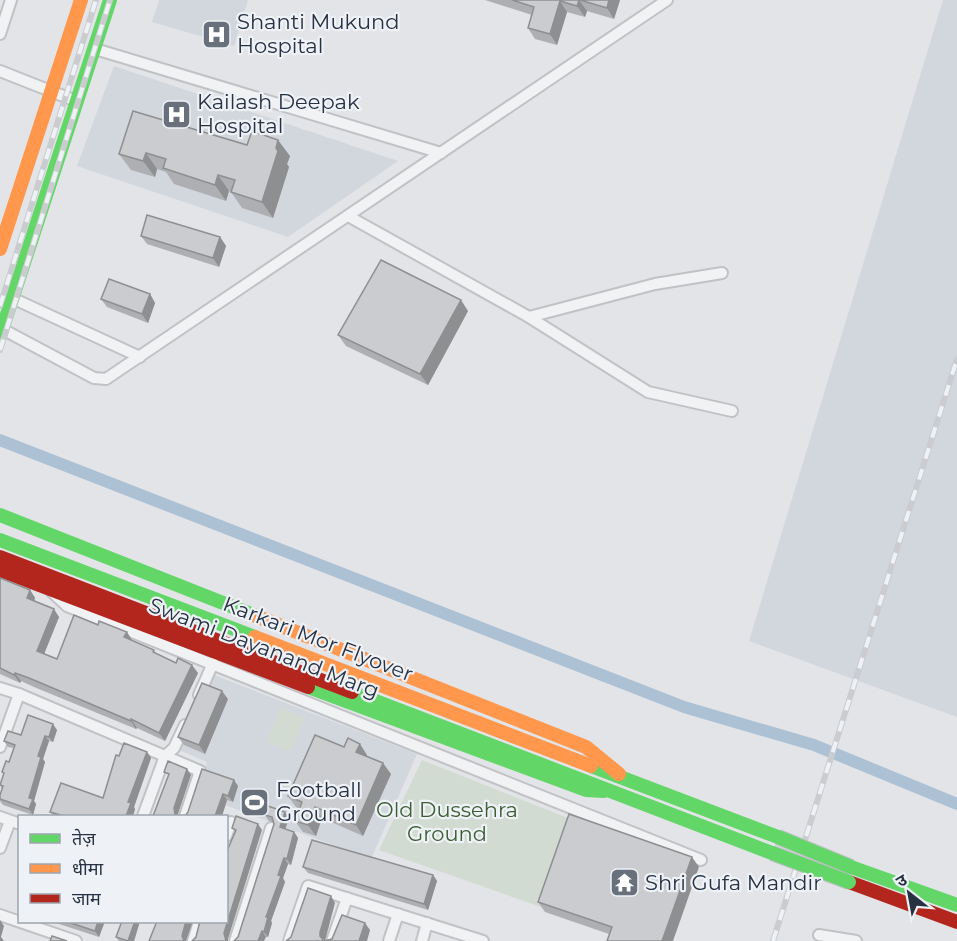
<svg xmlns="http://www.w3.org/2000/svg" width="957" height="941" viewBox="0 0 957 941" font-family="Montserrat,'Noto Sans Devanagari',sans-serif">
<rect width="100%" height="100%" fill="#e2e4e7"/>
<!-- built -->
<g fill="#d2d7de">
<path d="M159 0H248L234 46 152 22Z"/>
<path d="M943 0H957V717L749 641Z"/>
<path d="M114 66 398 161 288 237 77 166Z"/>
<path d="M209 673 417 754 371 859 195 794 207 762 179 750Z"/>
</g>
<!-- green -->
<g fill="#d2dbd1">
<path d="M281 708 305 718 290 752 266 742Z"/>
<path d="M422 760 573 820 541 907 379 850Z"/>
</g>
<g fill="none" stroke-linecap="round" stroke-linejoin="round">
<!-- canal -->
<path stroke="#adc1d5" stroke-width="12" d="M0 440 684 707 814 745 957 804"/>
<defs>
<g id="street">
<path d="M0 34 11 0"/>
<path d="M95 49 441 153"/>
<path d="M0 71 76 101"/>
<path d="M348 216 529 317 648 392 732 411"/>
<path d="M12 298 140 357"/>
<path d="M529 317 655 284 722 273"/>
<path d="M2 329 94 378 106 379 667 0"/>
<path d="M51 591 67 606 701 860"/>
<path d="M0 688 19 694 200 771 185 816"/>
<path d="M199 695 213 663"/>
<path d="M0 747 19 694"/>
<path d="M143 816 165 756 174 748 185 725"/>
<path d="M0 817 20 824"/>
<path d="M226 836 231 822"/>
<path d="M0 848 10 821"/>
<path d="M0 915 76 941"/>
<path d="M819 935 856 941"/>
<path d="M193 941 199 922"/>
<path d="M235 941 271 828"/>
<path d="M289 941 308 886 483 941"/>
<path d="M332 941 347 898"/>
<path d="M389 941 398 914"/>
<path d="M422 941 427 923"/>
</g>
</defs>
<!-- street casing -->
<use href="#street" stroke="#c0c2c5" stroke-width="14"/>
<!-- street -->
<use href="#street" stroke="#f1f2f3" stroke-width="10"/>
<!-- fast -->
<g stroke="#63d668" stroke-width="14">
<path d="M0 336 110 0"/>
<path d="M0 515 256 616"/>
<path d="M0 540 255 637"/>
<path d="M308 687 586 790 604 791"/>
<path d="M352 692 772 853"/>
<path d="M591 766 778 837"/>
<path d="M851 867 957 905"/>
</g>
<!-- slow -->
<g stroke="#ff974d" stroke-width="14">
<path d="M0 249 81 0"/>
<path d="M256 616 586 747 619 774"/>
<path d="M255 637 591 766"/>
</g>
<!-- jam -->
<g stroke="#b3261e" stroke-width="14">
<path d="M0 557 352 692"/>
<path d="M0 570 308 687"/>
<path d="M849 882 957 922"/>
</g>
<defs>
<g id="rail">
<path d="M0 306 96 0"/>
<path d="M0 350 110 0"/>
<path d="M773 941 957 359"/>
</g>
</defs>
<!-- rail casing -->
<use href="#rail" stroke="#cacccf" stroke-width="6"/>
<!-- rail -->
<use href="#rail" stroke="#eef2f7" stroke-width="4" stroke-dasharray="11" stroke-linecap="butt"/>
<defs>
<g id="fast-bridge">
<path d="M778 837 851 867"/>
<path d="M772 853 849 882"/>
</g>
</defs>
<!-- fast-bridge casing -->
<use href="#fast-bridge" stroke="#bdc1c5" stroke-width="16" stroke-linecap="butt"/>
<!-- fast-bridge -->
<use href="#fast-bridge" stroke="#63d668" stroke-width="14"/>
</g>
<!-- wall -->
<g fill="#aeafb2">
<path d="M485 0H620L614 19 587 11 585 17 567 12 557 45 535 39 528 28 532 15Z"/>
<path d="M247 145 290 156 287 164 289 167 273 218 242 208 231 192 229 191 226 201 174 184 166 172 157 169 155 177 131 170 119 154Z"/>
<path d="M141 236 220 237 226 246 219 267 147 244Z"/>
<path d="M150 294 155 303 148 323 107 307 101 299Z"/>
<path d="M468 311 428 385 346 346 338 335Z"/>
<path d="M0 578 30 590 35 598 34 601 59 617 44 654 57 659 132 641 154 650 156 654 198 673 165 741 137 728 136 729 34 687 21 681 20 683 0 674Z"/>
<path d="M228 699 205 754 184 745 178 737Z"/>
<path d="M57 730 53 742 49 741 43 759 45 762 34 801 36 804 33 815 3 805 0 801V795L2 789 0 785 4 775 2 772 9 762 14 748 8 747 4 741 21 735Z"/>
<path d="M344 747 367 755V756L391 774 363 836 322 818 316 836 303 832 295 821 300 809 296 807 288 796Z"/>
<path d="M147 752 151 758 134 807 135 809 133 816H54L50 812 103 798 119 756Z"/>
<path d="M238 786 233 802 227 800 222 816H183Z"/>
<path d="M285 812 289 818 285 829 294 832 298 838 291 865 288 864 283 878 285 882 271 921 272 923 268 937H238L274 824 273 822 269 821 265 815Z"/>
<path d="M303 867 433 875 437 881 428 910 308 873Z"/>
<path d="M699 867 609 934 545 912 538 902Z"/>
<path d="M50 921H105L99 937Z"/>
<path d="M122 921H140L134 941H119L116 937Z"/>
</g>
<!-- shaded-wall -->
<g fill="#8d8f91">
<path d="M579 0 587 11 585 17 577 6Z"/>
<path d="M609 0H620L614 19 607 8Z"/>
<path d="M560 1 567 12 557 45 550 34Z"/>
<path d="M278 140 290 156 287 164 289 167 273 218 262 202Z"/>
<path d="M146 153 157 169 155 177 143 161Z"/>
<path d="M218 175 229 191 226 201 215 185Z"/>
<path d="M220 237 226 246 219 267 213 258Z"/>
<path d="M150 294 155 303 148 323 142 314Z"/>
<path d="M461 300 468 311 428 385 420 374Z"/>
<path d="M30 590 35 598 32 606 27 598Z"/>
<path d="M54 609 59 617 42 659 37 651Z"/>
<path d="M127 632 132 640 124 637Z"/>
<path d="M192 665 198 673 165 741 159 733Z"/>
<path d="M15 673 21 681 20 683 14 675Z"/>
<path d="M222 691 228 699 205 754 199 745Z"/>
<path d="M131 719 137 728 136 729 131 721Z"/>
<path d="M53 724 57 730 53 742 49 737Z"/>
<path d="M45 736 49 741 43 759 45 762 34 801 36 804 33 815 29 809V798L38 756Z"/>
<path d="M360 744 367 755 364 763 356 752Z"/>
<path d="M147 752 151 758 134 807 135 809 133 816H126L128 802Z"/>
<path d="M383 763 391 774 363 836 356 825Z"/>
<path d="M187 769 191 775 178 814V816L175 815 174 808Z"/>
<path d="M234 780 238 786 233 802 228 796Z"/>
<path d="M223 794 227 800 222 816H215Z"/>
<path d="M315 807 322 818 316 836 308 825Z"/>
<path d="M285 812 289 818 284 833 280 827Z"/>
<path d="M258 824 262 830 228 939V941H226L224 933Z"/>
<path d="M294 832 298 838 291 865 287 859Z"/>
<path d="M692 857 699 867 673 941H662Z"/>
<path d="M284 858 288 864 283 878 285 882 271 921 272 923 268 937 264 932 266 917Z"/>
<path d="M433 875 437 881 428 910 424 904Z"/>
<path d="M331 896 335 903 325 941 320 936V932Z"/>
<path d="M0 920 4 926 1 937 4 941H0Z"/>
<path d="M98 921H105L99 937 95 931Z"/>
<path d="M135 921H140L134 941H128Z"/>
<path d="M186 921H193L186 941H184L182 936Z"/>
<path d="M365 923 370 930 367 941H359Z"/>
<path d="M262 931 266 937 264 941H258Z"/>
</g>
<!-- building -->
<g fill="#cacccf" stroke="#8d8f91" stroke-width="1.5">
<path d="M512 0H579L577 6 560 1 550 34 528 28 534 7Z"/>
<path d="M580 0H609L607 8Z"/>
<path d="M133 111 247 145 252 131 278 140 276 148 278 151 262 202 231 192 235 180 218 175 215 185 163 168 166 159 146 153 143 161 119 154Z"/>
<path d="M147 215 220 237 213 258 141 236Z"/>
<path d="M381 260 461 300 420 374 338 335Z"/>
<path d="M109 279 150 294 142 314 101 299Z"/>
<path d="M0 578 30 590 27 598 54 609 37 651 57 659 74 615 98 625 99 621 127 632 124 637 154 650 153 652 176 663 178 658 192 665 159 733 131 719V721L29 678 15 673 14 675 0 668Z"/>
<path d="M202 683 222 691 199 745 178 737Z"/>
<path d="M28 715 53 724 49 737 45 736 38 756 41 757 29 798 33 799 29 809 0 799V795L3 786 0 785 4 773 2 772 6 761 9 762 15 745 4 741 8 731 21 735Z"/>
<path d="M315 735 344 747 348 738 360 744 356 752 383 763 356 825 315 807 308 825 295 821 302 802 288 796Z"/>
<path d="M124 743 147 752 128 802 131 803 126 816H64L50 812 61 783 103 798 116 755 119 756Z"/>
<path d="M168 761 187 769 174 808 175 815 178 816H153L169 774 164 772Z"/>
<path d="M202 769 234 780 228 796 223 794 215 816H183H185L188 812Z"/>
<path d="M268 806 285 812 280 827 294 832 287 859 284 858 278 875 281 876 266 917H268L264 932 262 931 258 941H234L238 937 274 824 272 817 265 815Z"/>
<path d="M569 814 692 857 662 941H607L612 927 538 902Z"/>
<path d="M236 816 258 824 224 933 226 941H228H192L196 937 200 921H226V853L236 830 232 828Z"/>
<path d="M312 840 433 875 424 904 303 867Z"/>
<path d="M308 888 331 896 320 932V936L324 941 332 939 342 915 365 923 359 941H286L291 937Z"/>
<path d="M65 921H98L95 931Z"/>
<path d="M122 921H135L128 941 116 937Z"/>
<path d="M157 921H186L182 936 184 941H185H149Z"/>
<path d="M52 936 67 941H50Z"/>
</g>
<!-- icons -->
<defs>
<symbol id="hospital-square" viewBox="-11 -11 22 22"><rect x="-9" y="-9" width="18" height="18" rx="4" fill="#68707c" stroke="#eef2f7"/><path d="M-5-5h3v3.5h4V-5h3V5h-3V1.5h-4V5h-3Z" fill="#fff"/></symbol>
<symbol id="stadium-square" viewBox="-11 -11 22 22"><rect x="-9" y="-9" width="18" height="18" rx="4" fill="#68707c" stroke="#eef2f7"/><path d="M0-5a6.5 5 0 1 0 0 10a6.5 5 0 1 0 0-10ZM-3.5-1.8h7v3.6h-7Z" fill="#fff"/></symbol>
<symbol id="temple-square" viewBox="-11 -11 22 22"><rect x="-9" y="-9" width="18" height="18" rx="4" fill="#68707c" stroke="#eef2f7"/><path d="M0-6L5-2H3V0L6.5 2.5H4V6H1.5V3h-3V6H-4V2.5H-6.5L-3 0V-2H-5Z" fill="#fff"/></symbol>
</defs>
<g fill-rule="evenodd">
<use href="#hospital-square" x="200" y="18" width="33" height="33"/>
<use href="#hospital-square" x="160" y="98" width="33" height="33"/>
<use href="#stadium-square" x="238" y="786" width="33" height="33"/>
<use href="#temple-square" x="608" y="866" width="33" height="33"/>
</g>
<g text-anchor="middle" stroke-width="4.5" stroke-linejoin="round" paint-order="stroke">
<!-- poi labels -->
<g font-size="21" fill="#263142" stroke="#eef2f7" text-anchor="start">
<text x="237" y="29">Shanti Mukund<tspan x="237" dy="24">Hospital</tspan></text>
<text x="197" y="109">Kailash Deepak<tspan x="197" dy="24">Hospital</tspan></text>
<text x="276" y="797">Football<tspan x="276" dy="24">Ground</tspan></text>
<text x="645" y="890">Shri Gufa Mandir</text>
</g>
<!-- street labels -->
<g font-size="21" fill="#263142" stroke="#eef2f7">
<text transform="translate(318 639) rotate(21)" y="7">Karkari Mor Flyover</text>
<text transform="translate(264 648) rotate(21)" y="7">Swami Dayanand Marg</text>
</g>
<!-- park labels -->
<g font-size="21" fill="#3b5f32" stroke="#eef2f7">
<text x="447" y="817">Old Dussehra<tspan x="447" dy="24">Ground</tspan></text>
</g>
</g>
<!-- legend -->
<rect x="18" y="815" width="210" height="108" fill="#eef2f7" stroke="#9ea5af" stroke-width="1.5"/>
<rect x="30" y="834" width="30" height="9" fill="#63d668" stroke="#9ea5af" stroke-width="1.5"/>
<text x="72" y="845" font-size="18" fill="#263142">तेज़</text>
<rect x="30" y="864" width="30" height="9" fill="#ff974d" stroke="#9ea5af" stroke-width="1.5"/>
<text x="72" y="875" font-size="18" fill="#263142">धीमा</text>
<rect x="30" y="894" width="30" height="9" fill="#b3261e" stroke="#9ea5af" stroke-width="1.5"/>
<text x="72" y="905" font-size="18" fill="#263142">जाम</text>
<!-- north arrow -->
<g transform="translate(909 893) rotate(329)" stroke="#eef2f7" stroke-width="4.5" paint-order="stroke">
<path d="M0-4.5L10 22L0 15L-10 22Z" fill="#263142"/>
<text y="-9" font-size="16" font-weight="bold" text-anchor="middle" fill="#263142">उ</text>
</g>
</svg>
